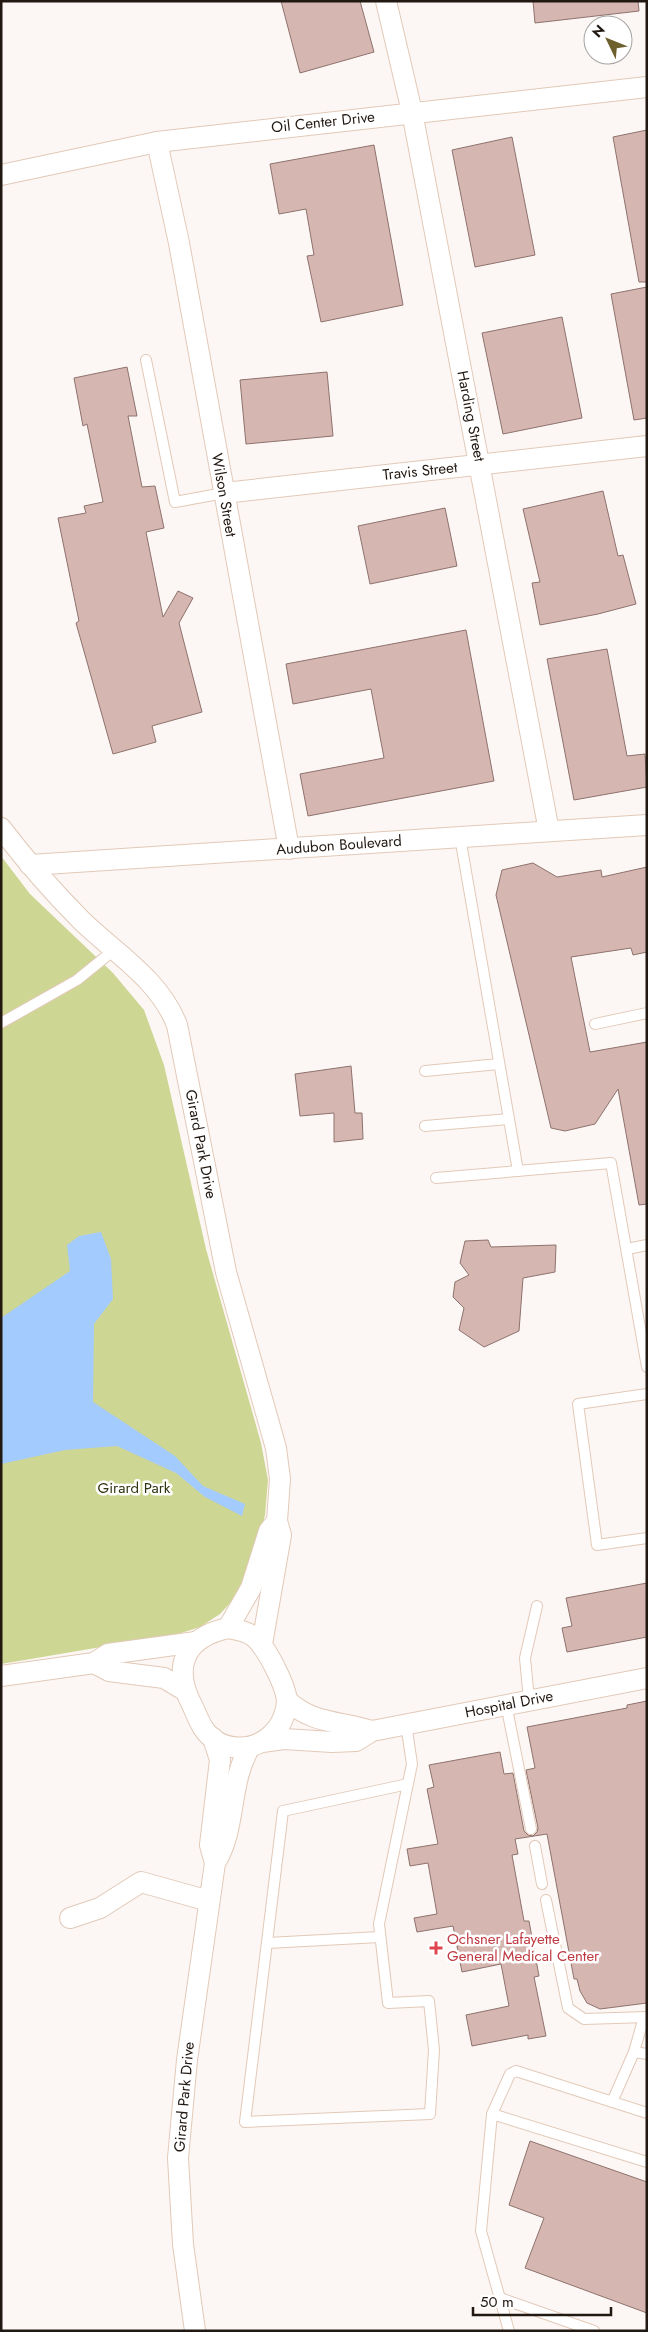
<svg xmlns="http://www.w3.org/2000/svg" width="648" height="2332" viewBox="0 0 648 2332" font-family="Jost,sans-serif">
<rect width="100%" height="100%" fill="#fcf7f4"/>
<!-- green -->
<path fill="#ced693" d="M1 856 30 894 113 973 144 1010 164 1065 206 1249 261 1443 268 1480 265 1515 258 1545 246 1575 232 1601 220 1614 200 1627 178 1634 1 1664Z"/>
<!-- water -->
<path fill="#a4cbfd" d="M101 1232 111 1259 113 1299 94 1324 93 1402 175 1456 203 1486 245 1504 242 1516 205 1497 176 1473 117 1446 65 1450 1 1464V1318L70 1271 67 1245 79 1236Z"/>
<!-- building -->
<g fill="#d5b6b1" stroke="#8e726d">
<path d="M281 1H360L374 52 300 73Z"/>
<path d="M533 1H638L639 11 535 23Z"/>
<path d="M647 130V282H639L613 137Z"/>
<path d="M512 137 535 255 475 267 452 150Z"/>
<path d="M374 145 403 305 321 322 307 256 314 255 306 209 279 214 270 164Z"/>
<path d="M647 287V418L634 420 611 294Z"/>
<path d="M562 317 582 418 503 434 482 333Z"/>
<path d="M127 367 137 416H128L142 487 155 486 164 528 146 532 163 617 178 591 193 598 179 623 202 712 152 726 156 742 113 754 76 623 79 621 58 518 86 513 84 506 103 502 87 424 83 426 74 378Z"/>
<path d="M327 372 333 436 246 444 240 380Z"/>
<path d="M603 491 618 556 623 555 636 604 598 614 540 625 532 583 540 582 523 509Z"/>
<path d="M445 508 457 566 370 584 358 526Z"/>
<path d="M466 630 494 781 308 816 300 774 384 758 371 689 293 704 286 664Z"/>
<path d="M607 649 627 756 645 754 647 787 574 800 547 659Z"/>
<path d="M533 863 557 877 601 870 602 877 647 867V952L633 955 631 948 571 957 590 1052 647 1042V1204L639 1205 618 1089 595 1124 565 1131 551 1128 496 895 502 870Z"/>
<path d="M351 1066 355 1113H362L363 1139 334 1142V1113L300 1116 295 1074Z"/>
<path d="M488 1240 491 1247 556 1245 555 1272 523 1278 519 1331 484 1347 459 1330 464 1308 453 1297 455 1282 469 1275 460 1263 465 1241Z"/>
<path d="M647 1583V1637L567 1652 562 1628 572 1626 566 1598Z"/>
<path d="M647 1701V2003L600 2009 587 2003 580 1991 577 1979H574L547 1834 515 1839 518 1854 512 1855 524 1921H529L539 1976 534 1977 546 2036 528 2039V2035L472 2046 466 2015 509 2006 501 1964 462 1972 453 1926 417 1932 414 1918 437 1914 428 1863 410 1866 407 1849 438 1844 427 1789 434 1787 429 1765 500 1752 504 1774 513 1773 524 1831 528 1835 533 1836 537 1832 538 1828 526 1770 535 1768 527 1727 627 1708V1705Z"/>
<path d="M530 2141 647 2182V2313L525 2268 544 2218 509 2205Z"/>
</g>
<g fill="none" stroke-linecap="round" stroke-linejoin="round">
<defs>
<g id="lane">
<path d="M146 360 175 502 224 493"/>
<path d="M460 837 518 1171"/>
<path d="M1 1023 77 980 114 950"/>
<path d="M595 1024 647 1013"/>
<path d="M425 1071 499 1064"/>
<path d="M425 1126 509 1119"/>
<path d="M436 1178 611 1163 647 1367"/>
<path d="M627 1249 647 1245"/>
<path d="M647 1394 578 1404 597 1545 647 1538"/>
<path d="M529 1700 525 1658 537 1606"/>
<path d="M506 1704 531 1829"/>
<path d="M406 1724 412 1764 379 1924 388 2003 429 2001 434 2050 430 2114 245 2122 283 1811 408 1784"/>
<path d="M535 1846 542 1884"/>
<path d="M546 1900 568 2008 584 2019 647 2017"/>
<path d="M267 1943 380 1937"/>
<path d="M634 2052 644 2017"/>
<path d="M612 2102 634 2052 647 2054"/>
<path d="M492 2114 510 2074 516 2071 647 2113"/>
<path d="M500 2298 594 2331"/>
<path d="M509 2331 481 2231 492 2114 647 2162"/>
</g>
<g id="street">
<path d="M386 1 412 112 549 831"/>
<path d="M157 142 179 243 289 849"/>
<path d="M1 175 157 142 647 87"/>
<path d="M224 493 647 446"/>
<path d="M1 828C26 861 53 892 82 921 116 954 159 979 177 1025L226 1272 276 1448 280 1479 277 1521 281 1535 262 1644"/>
<path d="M30 865 647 825"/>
<path d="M228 1628C237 1630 246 1631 253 1636 266 1646 285 1684 287 1700 287 1710 282 1724 275 1731 255 1754 220 1753 203 1728 199 1721 196 1714 193 1707 172 1668 183 1638 228 1628Z"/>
<path d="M228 1628 251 1588 269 1531 277 1521"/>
<path d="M94 1663 109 1671 164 1678 184 1690"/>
<path d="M1 1676 94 1663 108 1654 196 1642"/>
<path d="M287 1700C311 1724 341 1721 372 1731"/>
<path d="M262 1742 284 1739 332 1742 356 1741 372 1731 647 1678"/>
<path d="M215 1863C237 1828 228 1783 250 1747"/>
<path d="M70 1918 100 1908 141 1882 209 1901"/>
<path d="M195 2331 183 2244 178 2158 187 2060 215 1863 210 1845 220 1760 213 1738"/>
</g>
</defs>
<!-- lane casing -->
<use href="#lane" stroke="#e2c9b8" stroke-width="12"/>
<!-- street casing -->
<use href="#street" stroke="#e2c9b8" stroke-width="22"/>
<!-- lane -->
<use href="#lane" stroke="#fff" stroke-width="10"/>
<!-- street -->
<use href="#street" stroke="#fff" stroke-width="20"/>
</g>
<!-- markers -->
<path fill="#e0444e" stroke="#fff" stroke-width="2" d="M433.5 1940.5h5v5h5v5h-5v5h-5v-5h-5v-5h5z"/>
<g text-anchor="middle" stroke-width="5" stroke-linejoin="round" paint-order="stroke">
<!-- street labels -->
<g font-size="15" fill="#211812" stroke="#fff">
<text transform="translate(323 122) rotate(-6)" y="5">Oil Center Drive</text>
<text transform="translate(471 416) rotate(79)" y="5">Harding Street</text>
<text transform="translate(420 471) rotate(-6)" y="5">Travis Street</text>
<text transform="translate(224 495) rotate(80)" y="5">Wilson Street</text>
<text transform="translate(339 845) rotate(-4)" y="5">Audubon Boulevard</text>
<text transform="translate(201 1144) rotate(79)" y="5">Girard Park Drive</text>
<text transform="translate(509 1704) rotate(-11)" y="5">Hospital Drive</text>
<text transform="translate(184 2097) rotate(-85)" y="5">Girard Park Drive</text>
</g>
<!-- park labels -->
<g font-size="15" fill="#313411" stroke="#fff">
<text x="134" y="1493">Girard Park</text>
</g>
<!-- health labels -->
<g font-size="15" fill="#be3a42" stroke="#fff" text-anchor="start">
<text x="447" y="1944">Ochsner Lafayette<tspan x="447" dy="17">General Medical Center</tspan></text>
</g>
</g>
<!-- border -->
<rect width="648" height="2332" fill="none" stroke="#211812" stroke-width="5"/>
<!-- north arrow -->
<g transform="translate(608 40) rotate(313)"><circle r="24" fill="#ffffff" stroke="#a6a3a0"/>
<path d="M0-4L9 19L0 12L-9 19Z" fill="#6d602d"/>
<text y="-8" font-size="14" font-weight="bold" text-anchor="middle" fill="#211812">N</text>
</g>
<!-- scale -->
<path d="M473 2307v8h138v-8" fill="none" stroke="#211812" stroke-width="2.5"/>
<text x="480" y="2307" font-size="15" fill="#211812" stroke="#ffffff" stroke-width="4" paint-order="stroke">50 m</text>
</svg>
